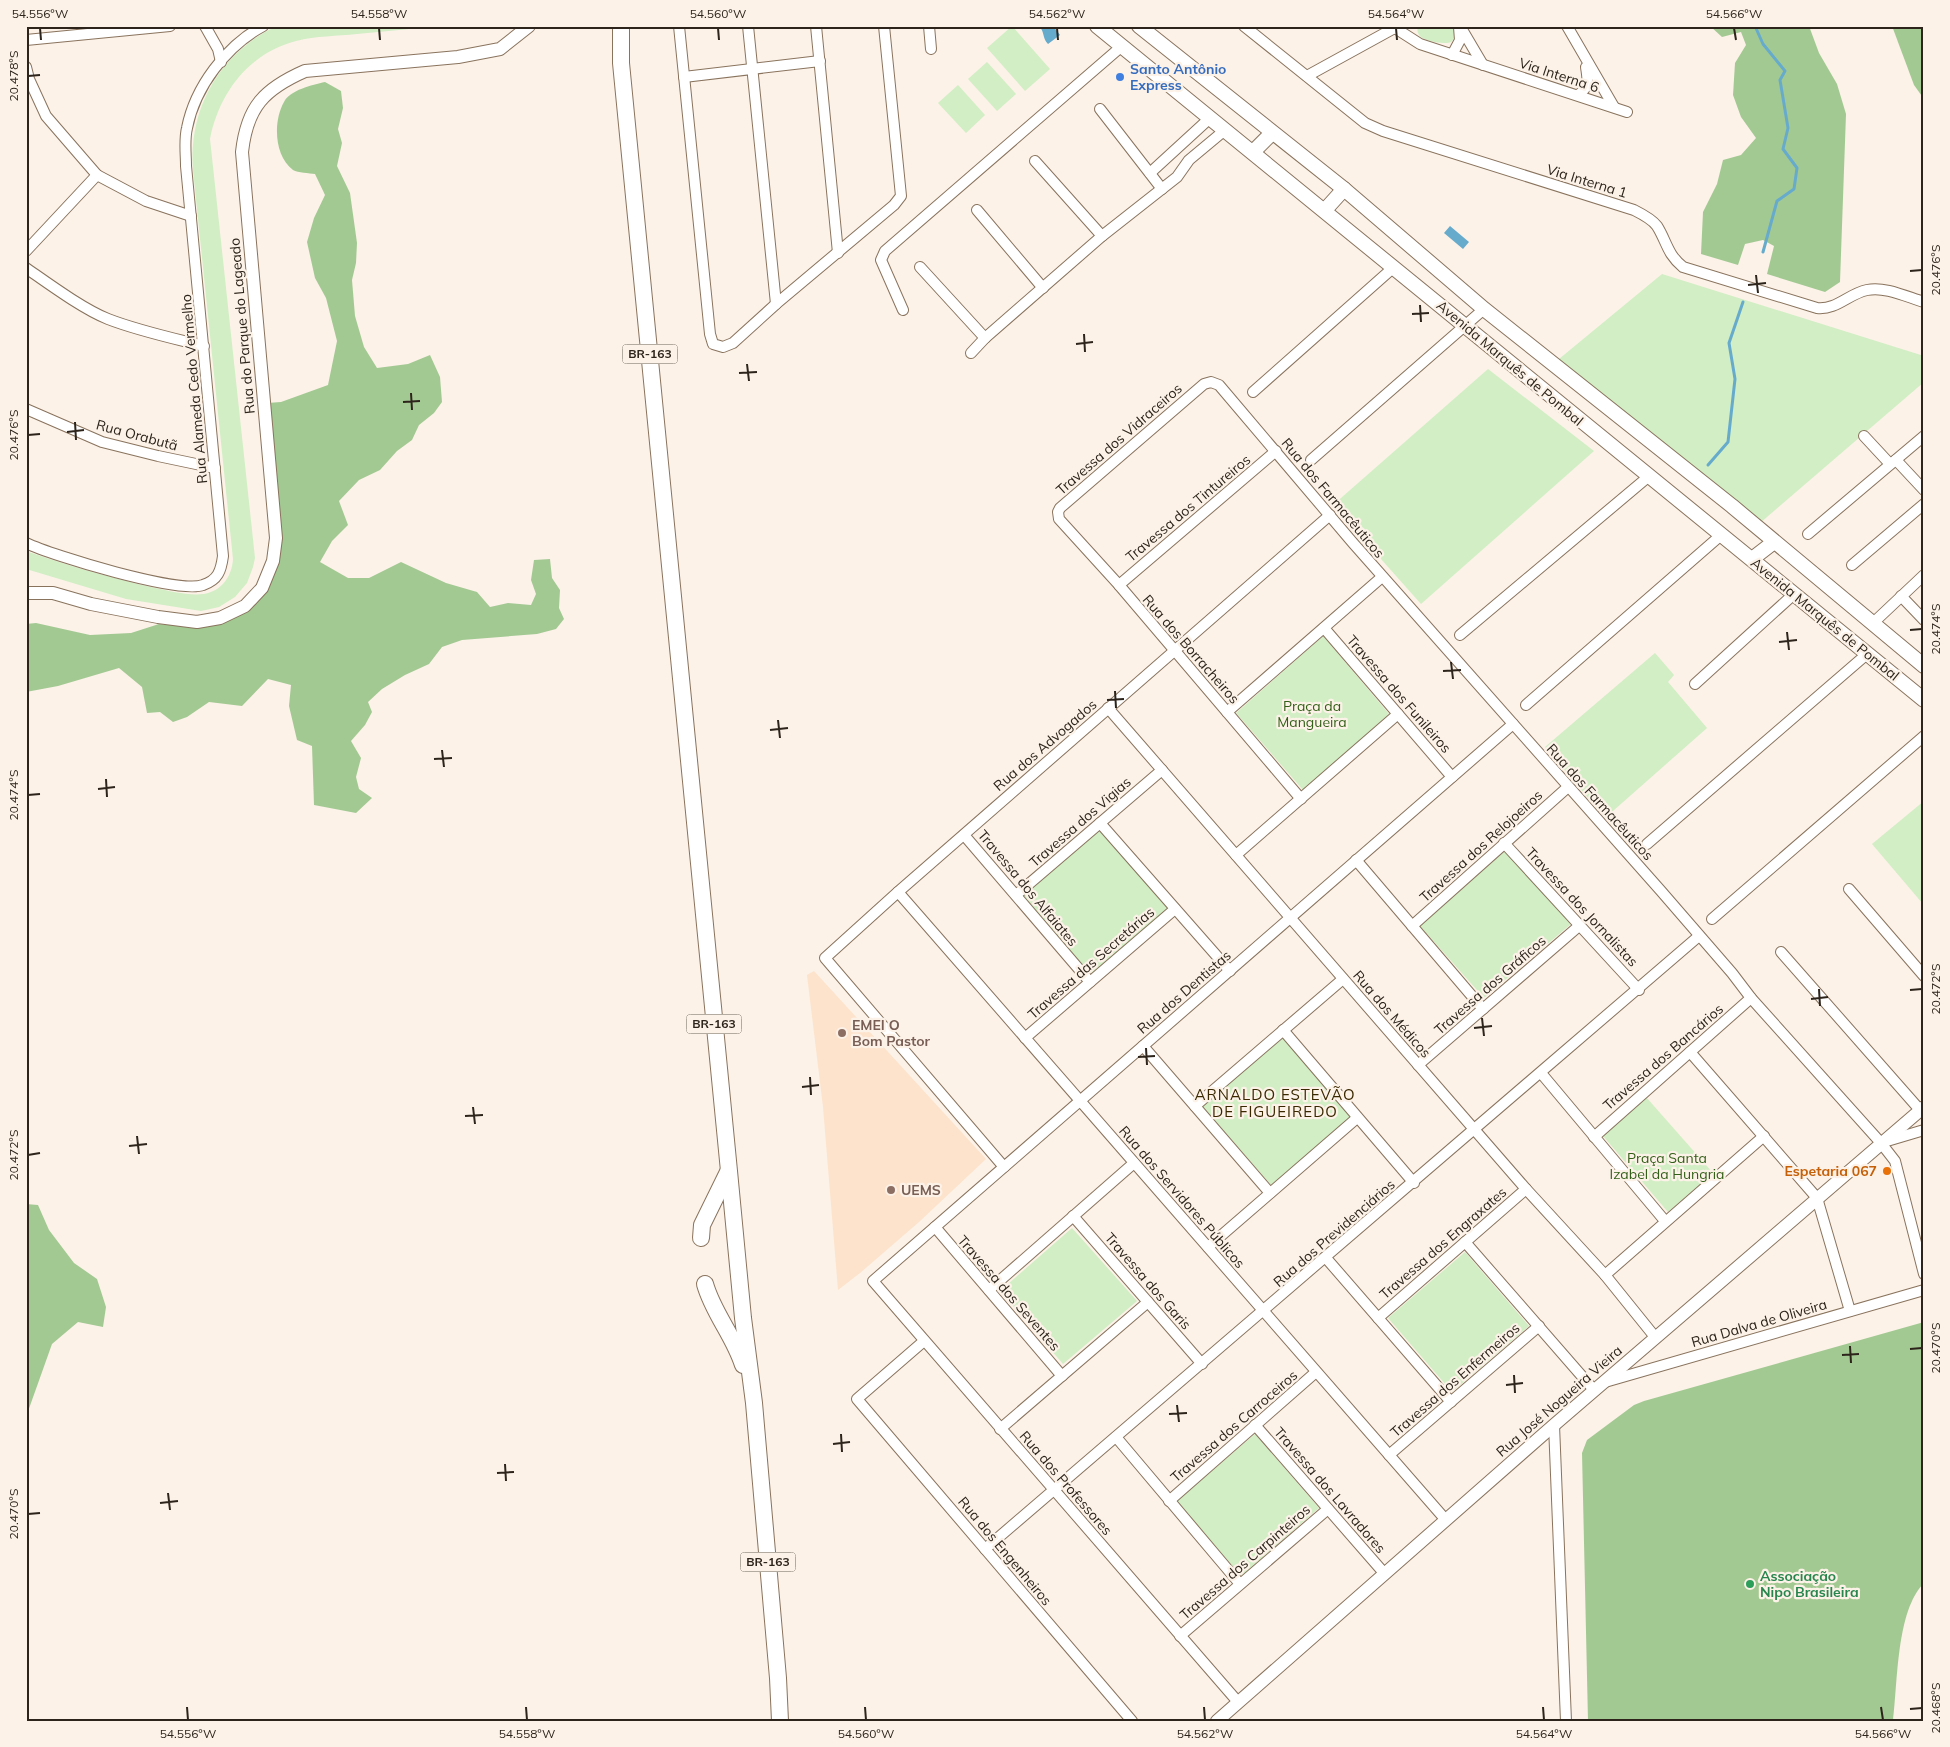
<svg xmlns="http://www.w3.org/2000/svg" width="1950" height="1747" viewBox="0 0 1950 1747" font-family="Mulish,sans-serif">
<rect width="100%" height="100%" fill="#fcf2e8"/>
<!-- built -->
<path fill="#fde3cc" d="M814 971 986 1159 919 1222 860 1273 838 1290 823 1107 807 975Z"/>
<!-- green -->
<g fill="#d1eec5">
<path d="M277 26H441C413 29 385 31 357 34 337 36 316 36 296 41 249 53 219 93 210 139L255 558 253 567 247 583 235 597 219 607 201 611 126 599 26 569V551C69 566 111 578 155 588 170 591 188 596 204 594 222 591 232 576 233 559L193 170C188 109 220 52 277 26Z"/>
<path d="M1012 26 1050 69 1025 91 987 48Z"/>
<path d="M1418 26H1452C1456 33 1456 37 1451 42 1445 45 1423 41 1419 35 1417 32 1417 29 1418 26Z"/>
<path d="M987 62 1016 94 997 111 968 79Z"/>
<path d="M958 85 985 115 966 133 938 103Z"/>
<path d="M1662 274 1924 356V382L1760 523 1559 359Z"/>
<path d="M1488 369 1594 451 1421 604 1333 505Z"/>
<path d="M1323 636 1389 714 1303 790 1236 713Z"/>
<path d="M1655 653 1674 675 1668 682 1707 728 1605 818 1545 747Z"/>
<path d="M1924 801V904H1923L1872 844Z"/>
<path d="M1099 830 1168 908 1090 975 1023 896Z"/>
<path d="M1505 851 1571 924 1484 998 1420 926Z"/>
<path d="M1282 1037 1350 1117 1271 1185 1202 1106Z"/>
<path d="M1646 1097 1713 1173 1668 1212 1603 1136Z"/>
<path d="M1072 1228 1137 1301 1063 1364 1000 1291Z"/>
<path d="M1465 1252 1529 1326 1452 1392 1388 1318Z"/>
<path d="M1255 1434 1319 1508 1241 1576 1177 1501Z"/>
</g>
<!-- forest -->
<g fill="#a3c993">
<path d="M1710 26H1809L1819 53 1837 84 1846 114 1840 282 1825 292 1767 274 1774 246 1763 240 1745 244 1738 265 1701 254 1703 212 1717 184 1723 160 1741 155 1756 138 1741 117 1733 95 1735 63 1746 45 1741 32 1722 37Z"/>
<path d="M1892 26H1924V99L1914 85Z"/>
<path d="M325 82 341 91 343 108 338 129 342 143 337 166 350 193 357 243 356 263 352 280 355 316 364 347 377 368 408 364 430 355 440 377 442 402 434 413 419 425 412 440 397 451 380 470 359 480 339 501 348 525 332 541 320 562 348 578H369L401 562 446 583 477 592 490 607 508 603 531 605 536 594 531 580 534 560 550 559 552 578 560 590 559 608 564 619 556 629 537 634 462 640 442 647 429 664 405 675 382 689 368 702 372 712 365 725 351 741 361 758 356 777 359 789 372 798 356 813 314 805 312 746 297 740 289 706 291 685 268 679 242 706 209 702 187 717 173 722 160 712 147 713 142 687 119 668 58 686 26 692V624L36 623 90 635 131 633 159 624 196 627 252 604 280 552 267 403 281 402 328 385 337 341 326 298 315 278 307 242 314 218 325 195 315 174C309 173 298 173 293 170 274 156 273 121 284 102 290 90 312 85 325 82Z"/>
<path d="M26 1204 38 1205 49 1230 74 1263 97 1279 106 1307 103 1327 78 1322 52 1344 26 1417Z"/>
<path d="M1924 1322V1583C1896 1611 1898 1683 1893 1721H1588L1582 1453 1587 1440 1634 1405 1644 1401Z"/>
</g>
<!-- water -->
<g fill="#67abcc">
<path d="M1039 26H1053L1060 35 1048 44C1042 38 1045 32 1039 26Z"/>
<path d="M1450 226 1469 242 1463 249 1444 233Z"/>
</g>
<g fill="none" stroke-linecap="round" stroke-linejoin="round">
<!-- stream -->
<g stroke="#67abcc" stroke-width="3">
<path d="M1755 26 1763 44 1785 71 1780 80 1788 128 1783 149 1797 168 1794 189 1777 201 1763 252"/>
<path d="M1708 465 1728 442 1735 379 1729 343 1743 302"/>
</g>
<defs>
<g id="minor">
<path d="M205 26 218 49 221 62"/>
<path d="M679 26 710 334 713 344 723 347 733 343 776 304 894 205 901 196 884 26"/>
<path d="M748 26 776 304"/>
<path d="M816 26 838 253"/>
<path d="M929 26 931 49"/>
<path d="M1244 26 1365 123 1383 131 1634 210C1642 214 1652 219 1657 226 1667 242 1667 254 1683 267L1817 308C1837 310 1848 294 1867 290 1885 286 1907 297 1924 302"/>
<path d="M1460 26 1483 65"/>
<path d="M1567 26 1614 107"/>
<path d="M1395 28 1420 44 1627 112"/>
<path d="M26 40 170 26"/>
<path d="M1452 55 1460 40 1459 27"/>
<path d="M26 67 29 79 46 116 97 175 146 201 191 216"/>
<path d="M1307 76 1398 26"/>
<path d="M684 77 820 61"/>
<path d="M1578 95C1590 86 1588 81 1586 67"/>
<path d="M1100 109 1162 189"/>
<path d="M1035 161 1102 236"/>
<path d="M1150 173 1210 118"/>
<path d="M977 210 1043 288"/>
<path d="M26 251 97 175"/>
<path d="M920 267 985 338"/>
<path d="M26 268C49 284 83 309 108 319 139 331 172 338 204 346"/>
<path d="M903 310 881 260 885 251 1122 46"/>
<path d="M971 353 985 338 1102 236 1177 177 1189 160 1225 130"/>
<path d="M1253 392 1394 267"/>
<path d="M26 409 102 442 158 456 215 468"/>
<path d="M1864 436 1890 464"/>
<path d="M1311 460 1484 309"/>
<path d="M1896 460 1924 490"/>
<path d="M1808 534 1924 436"/>
<path d="M26 543C53 556 179 594 203 585 218 580 221 571 223 556L186 166C186 154 184 140 187 128 195 87 226 46 263 26"/>
<path d="M1852 565 1924 504"/>
<path d="M1119 585 1276 451"/>
<path d="M1901 596 1924 620"/>
<path d="M1872 624 1924 575"/>
<path d="M1324 628 1452 777"/>
<path d="M1460 635 1648 477"/>
<path d="M1695 684 1794 594"/>
<path d="M1526 705 1720 536"/>
<path d="M1108 708 1526 1189 1605 1275 1655 1337"/>
<path d="M1227 712 1382 577"/>
<path d="M1301 799 1119 585 1059 519 1058 512 1060 508 1204 384 1211 382 1219 385 1353 543 1661 891 1732 973 1751 998 1881 1143 1895 1161 1924 1274"/>
<path d="M1100 823 1230 971"/>
<path d="M964 835 1090 982"/>
<path d="M1504 843 1639 990"/>
<path d="M1647 844 1867 654"/>
<path d="M1236 855 1398 714"/>
<path d="M1356 860 1483 1009"/>
<path d="M1849 889 1924 976"/>
<path d="M898 892 1445 1519"/>
<path d="M1016 895 1162 770"/>
<path d="M1712 919 1924 736"/>
<path d="M1412 926 1568 787"/>
<path d="M1781 952 1920 1110"/>
<path d="M1283 1030 1414 1183"/>
<path d="M1025 1038 1175 909"/>
<path d="M1143 1046 1270 1193"/>
<path d="M1690 1052 1817 1198 1850 1311"/>
<path d="M1418 1065 1579 926"/>
<path d="M1541 1073 1665 1221"/>
<path d="M1195 1106 1343 979"/>
<path d="M1594 1137 1751 998"/>
<path d="M1887 1141 1924 1130"/>
<path d="M1004 1167 825 958 898 892 1330 515"/>
<path d="M1073 1216 1202 1364"/>
<path d="M935 1227 1062 1376"/>
<path d="M1465 1242 1594 1390"/>
<path d="M1208 1247 1357 1118"/>
<path d="M1326 1258 1451 1402"/>
<path d="M1605 1275 1764 1136"/>
<path d="M989 1290 1134 1163"/>
<path d="M1378 1318 1526 1189"/>
<path d="M924 1341 857 1399 1132 1721"/>
<path d="M1605 1382 1924 1290"/>
<path d="M1255 1425 1384 1573"/>
<path d="M1554 1425 1566 1721"/>
<path d="M1000 1429 1148 1302"/>
<path d="M1116 1437 1240 1584"/>
<path d="M1389 1455 1539 1326"/>
<path d="M1169 1501 1316 1372"/>
<path d="M985 1549 1699 936"/>
<path d="M1180 1636 1328 1509"/>
<path d="M1238 1702 873 1281 1513 724"/>
</g>
<g id="tertiary">
<path d="M26 593H53L91 604 158 617 197 622 220 618 245 606 262 588 273 561 276 538 242 152C247 107 264 89 305 71L458 57 500 49 529 26"/>
<path d="M1217 1721 1554 1425 1924 1107"/>
</g>
<g id="secondary">
<path d="M1097 26C1374 249 1647 477 1924 700"/>
<path d="M1139 26 1344 189 1484 309 1732 506 1924 666"/>
<path d="M1253 152 1272 133"/>
<path d="M1325 210 1344 189"/>
<path d="M1752 559 1774 542"/>
</g>
<g id="trunk">
<path d="M621 26V63L729 1171 743 1318 754 1403 778 1678 780 1721"/>
<path d="M701 1238 702 1225 728 1172"/>
<path d="M705 1284C713 1313 734 1336 743 1365"/>
</g>
</defs>
<!-- minor casing -->
<use href="#minor" stroke="#89735d" stroke-width="12"/>
<!-- tertiary casing -->
<use href="#tertiary" stroke="#89735d" stroke-width="14"/>
<!-- secondary casing -->
<use href="#secondary" stroke="#89735d" stroke-width="16"/>
<!-- trunk casing -->
<use href="#trunk" stroke="#89735d" stroke-width="18"/>
<!-- minor -->
<use href="#minor" stroke="#fff" stroke-width="10"/>
<!-- tertiary -->
<use href="#tertiary" stroke="#fff" stroke-width="12"/>
<!-- secondary -->
<use href="#secondary" stroke="#fff" stroke-width="14"/>
<!-- trunk -->
<use href="#trunk" stroke="#fff" stroke-width="16"/>
</g>
<!-- ticks -->
<path fill="none" stroke="#2d241b" stroke-width="2" d="M40 28 41 40M379 28 380 40M718 28 719 40M1057 28 1058 40M1396 28 1397 40M1734 28 1736 40M28 76 40 75M1910 271 1922 270M1756 275 1758 293M1748 285 1766 283M1420 305 1421 322M1412 314 1429 313M1084 334 1085 352M1076 344 1093 342M747 364 749 381M739 373 757 372M411 393 412 410M403 402 420 401M75 422 76 440M67 432 84 430M28 435 40 434M1910 630 1922 629M1787 632 1789 650M1779 642 1797 640M1451 662 1453 679M1443 671 1461 670M1115 691 1116 708M1107 700 1124 699M778 720 780 738M770 730 788 728M442 750 444 767M434 759 452 758M106 779 107 797M98 789 115 787M28 795 40 794M1819 989 1820 1006M1910 990 1922 989M1811 999 1828 997M1482 1018 1484 1036M1474 1028 1492 1026M1146 1048 1147 1065M1138 1057 1155 1056M810 1077 811 1095M802 1087 819 1085M473 1107 475 1124M465 1116 483 1115M137 1136 139 1154M129 1146 147 1144M28 1155 40 1153M1850 1346 1851 1363M1910 1349 1922 1348M1842 1355 1859 1354M1514 1375 1515 1393M1506 1385 1523 1383M1177 1405 1179 1422M1169 1414 1187 1413M841 1434 842 1452M833 1444 850 1442M505 1464 506 1481M497 1473 514 1472M168 1493 170 1510M160 1503 178 1501M28 1514 40 1513M187 1707 188 1720M526 1707 527 1720M865 1707 866 1720M1204 1707 1205 1720M1543 1707 1544 1720M1881 1707 1883 1720M1910 1709 1922 1708"/>
<!-- markers -->
<circle fill="#3f7fe0" stroke="#fcf2e8" stroke-width="2" cx="1120" cy="77" r="5"/>
<g fill="#8d6e63" stroke="#fcf2e8" stroke-width="2">
<circle cx="842" cy="1033" r="5"/>
<circle cx="891" cy="1190" r="5"/>
</g>
<circle fill="#e8710a" stroke="#fcf2e8" stroke-width="2" cx="1887" cy="1171" r="5"/>
<circle fill="#2e9e5b" stroke="#fcf2e8" stroke-width="2" cx="1750" cy="1584" r="5"/>
<g text-anchor="middle" stroke-width="4.5" stroke-linejoin="round" paint-order="stroke">
<!-- shield labels -->
<g fill="#fcf2e8" stroke="#6b6258" stroke-width="1">
<rect x="622.5" y="344.5" width="55" height="19" rx="4"/>
<rect x="686.5" y="1014.5" width="55" height="19" rx="4"/>
<rect x="740.5" y="1552.5" width="55" height="19" rx="4"/>
</g>
<g font-size="12" font-weight="bold" fill="#2d241b">
<text x="650" y="358">BR-163</text>
<text x="714" y="1028">BR-163</text>
<text x="768" y="1566">BR-163</text>
</g>
<!-- shop labels -->
<g font-size="14" font-weight="bold" fill="#366cbe" stroke="#fcf2e8" text-anchor="start">
<text x="1130" y="74">Santo Antônio<tspan x="1130" dy="16">Express</tspan></text>
</g>
<!-- street labels -->
<g font-size="14" fill="#2d241b" stroke="#fcf2e8">
<text transform="translate(1559 75) rotate(18)" y="5">Via Interna 6</text>
<text transform="translate(1587 181) rotate(17)" y="5">Via Interna 1</text>
<text transform="translate(242 326) rotate(-95)" y="5">Rua do Parque do Lageado</text>
<text transform="translate(1510 363) rotate(40)" y="5">Avenida Marquês de Pombal</text>
<text transform="translate(194 389) rotate(-95)" y="5">Rua Alameda Cedo Vermelho</text>
<text transform="translate(137 435) rotate(15)" y="5">Rua Orabutã</text>
<text transform="translate(1119 439) rotate(-41)" y="5">Travessa dos Vidraceiros</text>
<text transform="translate(1333 498) rotate(50)" y="5">Rua dos Farmacêuticos</text>
<text transform="translate(1188 508) rotate(-40)" y="5">Travessa dos Tintureiros</text>
<text transform="translate(1825 619) rotate(39)" y="5">Avenida Marquês de Pombal</text>
<text transform="translate(1191 649) rotate(49)" y="5">Rua dos Borracheiros</text>
<text transform="translate(1399 694) rotate(49)" y="5">Travessa dos Funileiros</text>
<text transform="translate(1045 745) rotate(-41)" y="5">Rua dos Advogados</text>
<text transform="translate(1600 802) rotate(48)" y="5">Rua dos Farmacêuticos</text>
<text transform="translate(1080 822) rotate(-41)" y="5">Travessa dos Vigias</text>
<text transform="translate(1481 846) rotate(-42)" y="5">Travessa dos Relojoeiros</text>
<text transform="translate(1028 888) rotate(50)" y="5">Travessa dos Alfaiates</text>
<text transform="translate(1582 907) rotate(47)" y="5">Travessa dos Jornalistas</text>
<text transform="translate(1091 963) rotate(-41)" y="5">Travessa das Secretárias</text>
<text transform="translate(1490 985) rotate(-41)" y="5">Travessa dos Gráficos</text>
<text transform="translate(1184 992) rotate(-41)" y="5">Rua dos Dentistas</text>
<text transform="translate(1392 1014) rotate(49)" y="5">Rua dos Médicos</text>
<text transform="translate(1663 1057) rotate(-41)" y="5">Travessa dos Bancários</text>
<text transform="translate(1182 1197) rotate(49)" y="5">Rua dos Servidores Públicos</text>
<text transform="translate(1334 1233) rotate(-41)" y="5">Rua dos Previdenciários</text>
<text transform="translate(1443 1243) rotate(-41)" y="5">Travessa dos Engraxates</text>
<text transform="translate(1148 1281) rotate(49)" y="5">Travessa dos Garis</text>
<text transform="translate(1009 1293) rotate(49)" y="5">Travessa dos Seventes</text>
<text transform="translate(1759 1323) rotate(-16)" y="5">Rua Dalva de Oliveira</text>
<text transform="translate(1455 1380) rotate(-41)" y="5">Travessa dos Enfermeiros</text>
<text transform="translate(1559 1401) rotate(-41)" y="5">Rua José Nogueira Vieira</text>
<text transform="translate(1234 1426) rotate(-41)" y="5">Travessa dos Carroceiros</text>
<text transform="translate(1066 1483) rotate(49)" y="5">Rua dos Professores</text>
<text transform="translate(1330 1490) rotate(49)" y="5">Travessa dos Lavradores</text>
<text transform="translate(1005 1551) rotate(50)" y="5">Rua dos Engenheiros</text>
<text transform="translate(1245 1562) rotate(-41)" y="5">Travessa dos Carpinteiros</text>
</g>
<!-- park labels -->
<g font-size="14" fill="#325f17" stroke="#fcf2e8">
<text x="1312" y="711">Praça da<tspan x="1312" dy="16">Mangueira</tspan></text>
<text x="1667" y="1163">Praça Santa<tspan x="1667" dy="16">Izabel da Hungria</tspan></text>
</g>
<!-- education labels -->
<g font-size="14" font-weight="bold" fill="#785e54" stroke="#fcf2e8" text-anchor="start">
<text x="852" y="1030">EMEI O<tspan x="852" dy="16">Bom Pastor</tspan></text>
<text x="901" y="1195">UEMS</text>
</g>
<!-- food labels -->
<g font-size="14" font-weight="bold" fill="#c56008" stroke="#fcf2e8" text-anchor="end">
<text x="1877" y="1176">Espetaria 067</text>
</g>
<!-- leisure labels -->
<g font-size="14" font-weight="bold" fill="#27864d" stroke="#fcf2e8" text-anchor="start">
<text x="1760" y="1581">Associação<tspan x="1760" dy="16">Nipo Brasileira</tspan></text>
</g>
<!-- neighbourhood labels -->
<g font-size="15" letter-spacing="1" fill="#3a2900" stroke="#fcf2e8">
<text x="1275" y="1100">ARNALDO ESTEVÃO<tspan x="1275" dy="17">DE FIGUEIREDO</tspan></text>
</g>
</g>
<!-- border -->
<rect width="1950" height="1747" fill="none" stroke="#fcf2e8" stroke-width="55"/>
<rect x="28" y="28" width="1894" height="1692" fill="none" stroke="#2d241b" stroke-width="2"/>
<g font-size="12" text-anchor="middle" fill="#2d241b">
<text x="40" y="18">54.556°W</text>
<text x="379" y="18">54.558°W</text>
<text x="718" y="18">54.560°W</text>
<text x="1057" y="18">54.562°W</text>
<text x="1396" y="18">54.564°W</text>
<text x="1734" y="18">54.566°W</text>
<text transform="translate(14 76) rotate(-90)" y="4">20.478°S</text>
<text transform="translate(1936 270) rotate(-90)" y="4">20.476°S</text>
<text transform="translate(14 435) rotate(-90)" y="4">20.476°S</text>
<text transform="translate(1936 629) rotate(-90)" y="4">20.474°S</text>
<text transform="translate(14 795) rotate(-90)" y="4">20.474°S</text>
<text transform="translate(1936 989) rotate(-90)" y="4">20.472°S</text>
<text transform="translate(14 1155) rotate(-90)" y="4">20.472°S</text>
<text transform="translate(1936 1348) rotate(-90)" y="4">20.470°S</text>
<text transform="translate(14 1514) rotate(-90)" y="4">20.470°S</text>
<text transform="translate(1936 1708) rotate(-90)" y="4">20.468°S</text>
<text x="188" y="1738">54.556°W</text>
<text x="527" y="1738">54.558°W</text>
<text x="866" y="1738">54.560°W</text>
<text x="1205" y="1738">54.562°W</text>
<text x="1544" y="1738">54.564°W</text>
<text x="1883" y="1738">54.566°W</text>
</g>
</svg>
